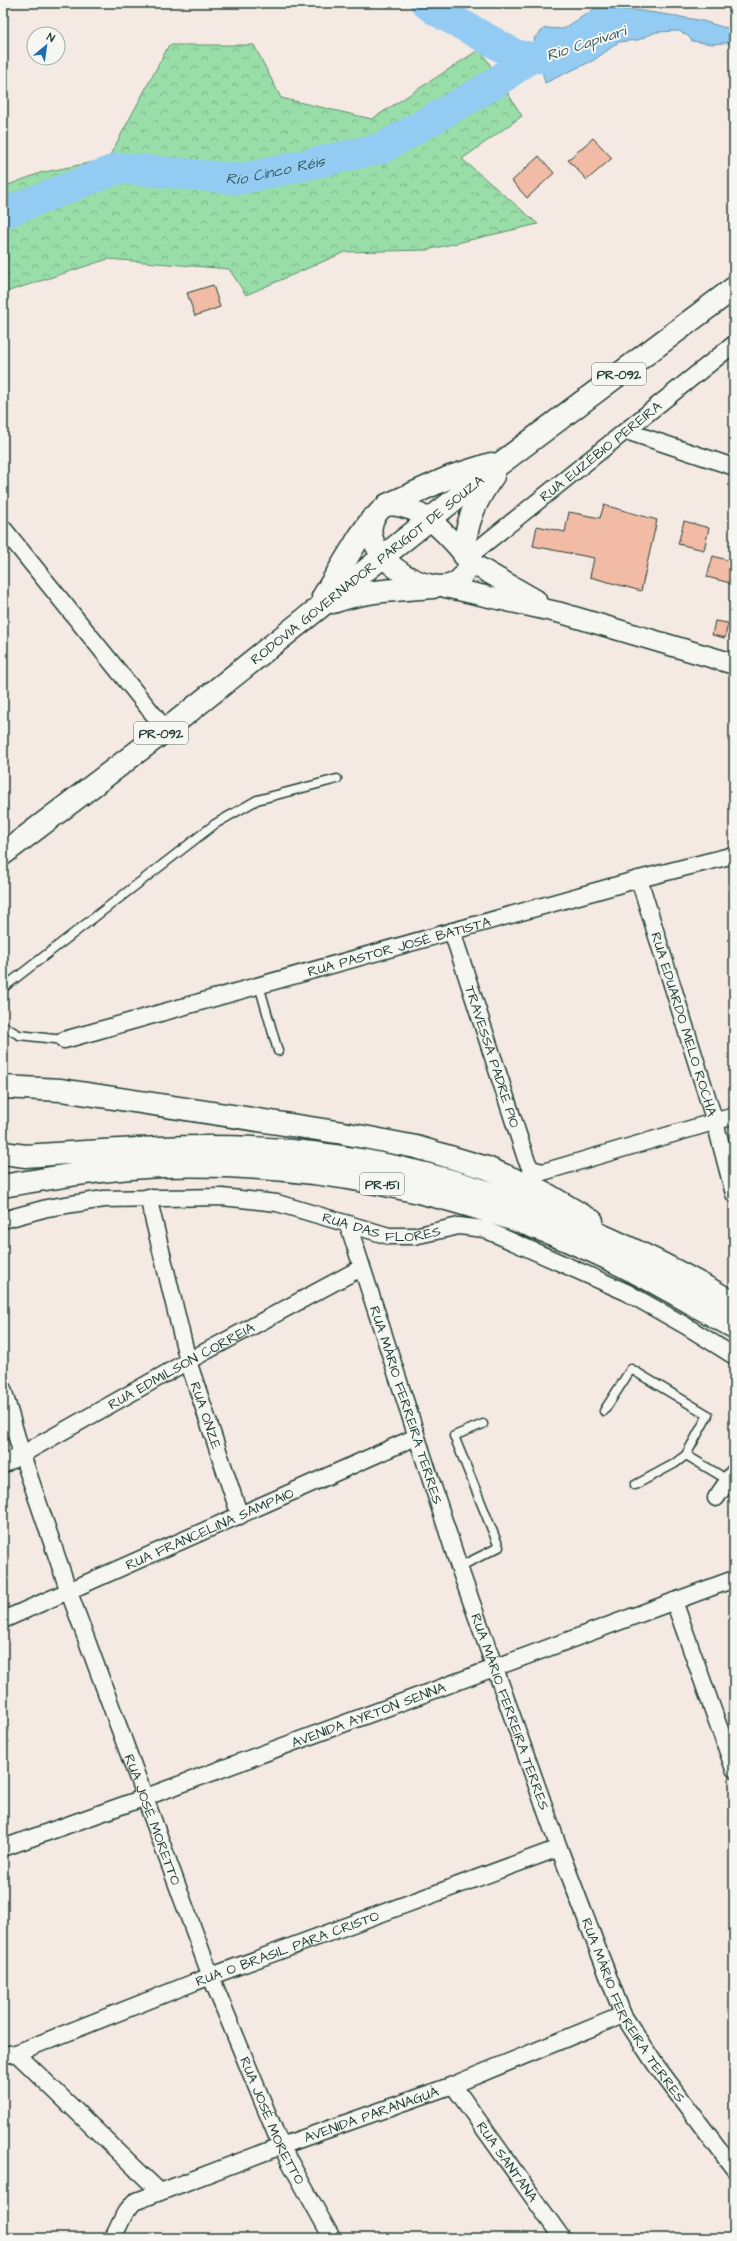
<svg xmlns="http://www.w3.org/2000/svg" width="737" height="2241" viewBox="0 0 737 2241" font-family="'Architects Daughter',sans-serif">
<defs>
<pattern id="forest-crowns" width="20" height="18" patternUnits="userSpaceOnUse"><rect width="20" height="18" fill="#99dda8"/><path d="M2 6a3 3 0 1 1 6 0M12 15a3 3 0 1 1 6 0" fill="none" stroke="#7cb48a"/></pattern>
</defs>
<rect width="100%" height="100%" fill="#f5eae3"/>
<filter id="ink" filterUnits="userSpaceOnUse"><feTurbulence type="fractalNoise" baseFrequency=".025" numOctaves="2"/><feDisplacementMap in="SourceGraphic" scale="8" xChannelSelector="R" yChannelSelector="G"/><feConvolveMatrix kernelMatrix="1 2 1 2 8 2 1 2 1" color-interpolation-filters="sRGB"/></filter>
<g filter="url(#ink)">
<!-- forest -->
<path fill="url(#forest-crowns)" stroke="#5c8d6e" d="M169 45H254L281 98 372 119 480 49 522 116 462 159 538 224 427 250 345 252 246 295 229 269 108 259 3 293V187L40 173 108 159Z"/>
<!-- water -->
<path fill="#93cbf2" stroke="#6592a6" d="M596 8C631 8 664 14 698 20 710 22 722 29 734 28V42L712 44 692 41 688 36 679 31 656 32 638 40 619 42 594 60 545 83 534 38 545 28 563 29Z"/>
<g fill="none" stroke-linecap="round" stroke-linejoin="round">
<!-- river -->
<g stroke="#93cbf2" stroke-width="31">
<path d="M426 3 437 11 518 56 545 58"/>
<path id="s1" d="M3 213 119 168 240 179 382 148 492 85 530 58"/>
</g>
</g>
<!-- building -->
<g fill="#f1bba5" stroke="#1f3d34">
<path d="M593 138 612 158 587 180 568 160Z"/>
<path d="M539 156 554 173 527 198 512 181Z"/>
<path d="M213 285 220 307 195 316 187 293Z"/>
<path d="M604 505 657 520 641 591 590 577 594 558 533 546 537 526 565 532 569 512 600 518Z"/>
<path d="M684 521 709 528 704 550 678 544Z"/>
<path d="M713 556 734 562V584L707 577Z"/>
<path d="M715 621 728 623 725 638 712 635Z"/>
</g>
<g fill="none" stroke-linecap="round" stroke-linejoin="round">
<defs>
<g id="service">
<path d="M259 985 278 1051"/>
<path d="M3 988 215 824 257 800 337 779"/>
<path d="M3 1026 19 1035 64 1040"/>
<path d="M604 1411 631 1369 708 1415 686 1455 674 1464 635 1485"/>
<path d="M686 1455 728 1480"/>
<path d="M459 1567 499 1547 454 1436 483 1424"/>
</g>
<g id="minor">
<path d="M626 431 734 467"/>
<path d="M3 528 166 730"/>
<path id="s2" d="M467 558 734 344"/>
<path id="s3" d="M639 879 715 1122 734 1194"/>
<path id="s4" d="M452 931 526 1159 531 1169 543 1172 734 1116"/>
<path id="s5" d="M64 1040 639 879 734 855"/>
<path id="s6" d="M148 1197 188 1361 240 1516"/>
<path id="s7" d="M3 1220 47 1208 104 1199 222 1197 277 1203 389 1236H414L459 1226 484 1229 626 1292 686 1326 734 1356"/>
<path id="s8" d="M348 1224 459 1567 559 1848 623 2015 655 2064 734 2169"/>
<path id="s9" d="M3 1389 22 1455 69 1592 211 1977 281 2146 332 2238"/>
<path id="s10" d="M3 1465 188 1361 361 1268"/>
<path d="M716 1498 734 1472"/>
<path d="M674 1601 734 1769"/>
<path id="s11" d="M3 1620 416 1437"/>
<path id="s12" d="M3 1848 146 1797 734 1579"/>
<path d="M16 2053 160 2192"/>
<path id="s13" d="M3 2055 16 2053 195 1982 559 1848"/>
<path id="s14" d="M453 2085 562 2238"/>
<path id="s15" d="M113 2238 125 2213 134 2202 281 2146 453 2085 623 2015"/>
</g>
<g id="tertiary">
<path d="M387 505C422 505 446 533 467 558 470 564 467 570 463 575 438 613 332 541 387 505Z"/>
<path d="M468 561 536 600"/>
<path d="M445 587 561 613 734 664"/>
</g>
<g id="primary">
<path d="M387 505 450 477 491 464"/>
<path d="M464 555C465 524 475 501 493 476"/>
<path d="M323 597 360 536 372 519"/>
<path d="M333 602C365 590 398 590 433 587"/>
<path id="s16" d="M3 854 166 730 489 472 734 288"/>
</g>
<g id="trunk">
<path d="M3 1087 61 1090 343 1133 416 1147 487 1168 541 1191 592 1221"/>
<path d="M3 1153 26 1156C110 1150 197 1143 281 1150 439 1162 598 1224 734 1303"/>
<path d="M3 1186C55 1177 110 1168 163 1166 307 1162 453 1189 585 1248 636 1270 685 1300 734 1327"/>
</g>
</defs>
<!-- service casing -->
<use href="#service" stroke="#1f3d34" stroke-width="11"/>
<!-- minor casing -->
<use href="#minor" stroke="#1f3d34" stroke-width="19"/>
<!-- tertiary casing -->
<use href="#tertiary" stroke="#1f3d34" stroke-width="23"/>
<!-- primary casing -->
<use href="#primary" stroke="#1f3d34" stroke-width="25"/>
<!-- trunk casing -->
<use href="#trunk" stroke="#1f3d34" stroke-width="25"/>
<!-- service -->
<use href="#service" stroke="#f6f6f2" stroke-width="8"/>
<!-- minor -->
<use href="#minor" stroke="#f6f6f2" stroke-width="16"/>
<!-- tertiary -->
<use href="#tertiary" stroke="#f6f6f2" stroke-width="20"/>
<!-- primary -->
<use href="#primary" stroke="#f6f6f2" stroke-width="22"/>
<!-- trunk -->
<use href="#trunk" stroke="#f6f6f2" stroke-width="22"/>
</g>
</g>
<g text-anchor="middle" stroke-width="4" stroke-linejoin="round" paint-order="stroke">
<!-- shield labels -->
<g fill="#f6f6f2" stroke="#60746d" stroke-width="1">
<rect x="592" y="363" width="54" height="22" rx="3"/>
<rect x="134" y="722" width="54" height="22" rx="3"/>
<rect x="360" y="1173" width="44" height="22" rx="3"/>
</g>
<g font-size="13" font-weight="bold" fill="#1f3d34">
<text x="619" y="379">PR-092</text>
<text x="161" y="738">PR-092</text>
<text x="382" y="1189">PR-151</text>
</g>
<!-- street labels -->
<g font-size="14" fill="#1f3d34" stroke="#f6f6f2">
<text dy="5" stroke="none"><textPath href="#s2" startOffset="171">RUA EUZÉBIO PEREIRA</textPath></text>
<text dy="5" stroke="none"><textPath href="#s16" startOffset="462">RODOVIA GOVERNADOR PARIGOT DE SOUZA</textPath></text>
<text dy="5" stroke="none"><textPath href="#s5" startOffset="348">RUA PASTOR JOSÉ BATISTA</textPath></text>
<text dy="5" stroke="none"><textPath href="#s3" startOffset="152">RUA EDUARDO MELO ROCHA</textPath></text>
<text dy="5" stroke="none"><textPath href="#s4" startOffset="132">TRAVESSA PADRE PIO</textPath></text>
<text dy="5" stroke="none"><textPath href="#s7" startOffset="385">RUA DAS FLORES</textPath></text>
<text dy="5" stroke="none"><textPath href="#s10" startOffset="204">RUA EDMILSON CORREIA</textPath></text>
<text dy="5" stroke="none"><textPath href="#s8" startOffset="190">RUA MÁRIO FERREIRA TERRES</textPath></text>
<text dy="5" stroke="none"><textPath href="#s6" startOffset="226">RUA ONZE</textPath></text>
<text dy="5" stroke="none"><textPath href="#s11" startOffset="226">RUA FRANCELINA SAMPAIO</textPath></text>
<text dy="5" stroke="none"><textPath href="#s8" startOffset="514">RUA MÁRIO FERREIRA TERRES</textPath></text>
<text dy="5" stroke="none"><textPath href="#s12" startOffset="389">AVENIDA AYRTON SENNA</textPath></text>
<text dy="5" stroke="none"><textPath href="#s9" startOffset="456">RUA JOSÉ MORETTO</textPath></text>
<text dy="5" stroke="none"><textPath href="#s13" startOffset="304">RUA O BRASIL PARA CRISTO</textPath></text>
<text dy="5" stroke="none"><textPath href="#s8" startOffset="838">RUA MÁRIO FERREIRA TERRES</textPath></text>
<text dy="5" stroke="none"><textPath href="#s15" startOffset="295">AVENIDA PARANAGUÁ</textPath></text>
<text dy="5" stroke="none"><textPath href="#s9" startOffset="780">RUA JOSÉ MORETTO</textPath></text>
<text dy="5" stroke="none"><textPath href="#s14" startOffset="94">RUA SANTANA</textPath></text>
</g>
<!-- water labels -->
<g font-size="15" font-style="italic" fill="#36595a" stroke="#f6f6f2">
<text transform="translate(586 43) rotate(-18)" y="5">Rio Capivari</text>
<text dy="5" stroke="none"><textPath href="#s1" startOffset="282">Rio Cinco Réis</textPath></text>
</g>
</g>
<!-- margin -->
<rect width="737" height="2241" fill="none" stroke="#f6f6f2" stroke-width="16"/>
<rect x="8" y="8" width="721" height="2225" fill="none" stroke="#1f3d34" stroke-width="1.5" filter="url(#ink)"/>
<!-- north arrow -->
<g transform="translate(46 46) rotate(29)"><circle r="19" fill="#f6f6f2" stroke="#a0aca6"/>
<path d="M0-3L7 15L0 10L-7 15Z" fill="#1f6fb2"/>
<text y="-6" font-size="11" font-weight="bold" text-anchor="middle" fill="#1f3d34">N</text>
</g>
</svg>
